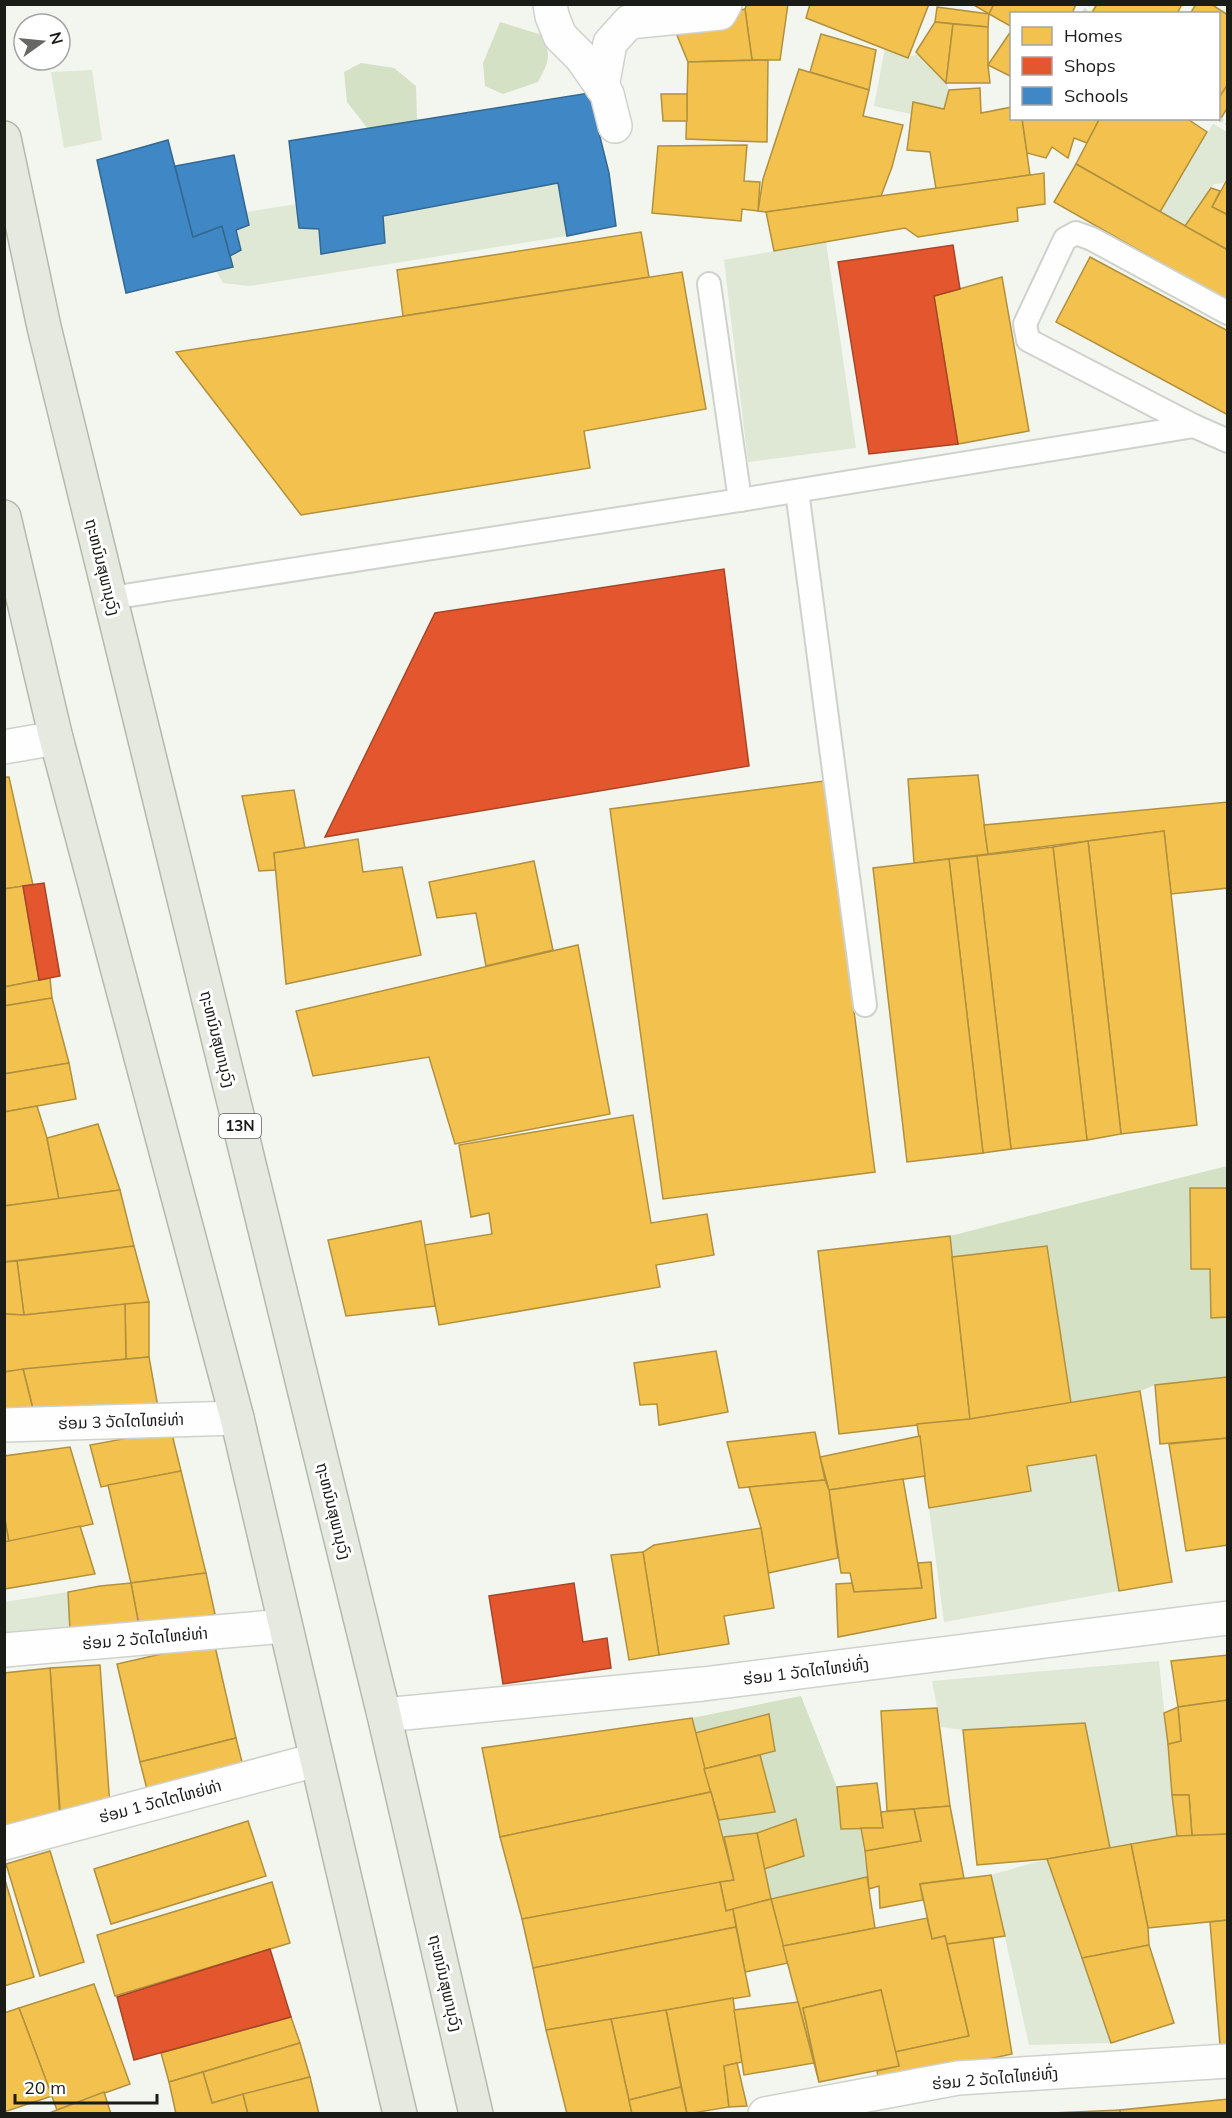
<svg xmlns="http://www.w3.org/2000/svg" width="1232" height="2118" viewBox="0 0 1232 2118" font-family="Mulish,'Noto Sans Lao',sans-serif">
<rect width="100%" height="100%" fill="#f3f6ef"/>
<!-- green -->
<g fill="#dee8d4">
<path d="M885 48 908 57 919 54 946 83 949 90 944 109 915 104 911 114 874 106Z"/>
<path d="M92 70 102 140 64 148 51 72Z"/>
<path d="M1213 124 1227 132V175L1225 183 1214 184 1185 226 1160 212Z"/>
<path d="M558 183 567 236 249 286 223 283 216 271 233 267 230 256 241 250 236 230 248 225 246 212 297 204 299 228 319 229 321 254 385 243 383 216Z"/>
<path d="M826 242 856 448 748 462 724 260Z"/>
<path d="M1096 1455 1119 1591 944 1622 929 1508 1031 1491 1027 1466Z"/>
<path d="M68 1592 70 1631 5 1635 4 1602Z"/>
<path d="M1159 1661 1177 1836 1110 1848 1085 1723 963 1730 941 1727 932 1681Z"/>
<path d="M1047 1859 1111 2043 1029 2045 991 1875Z"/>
</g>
<!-- forest -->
<g fill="#d4e1c4">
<path d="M500 22 545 36C550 60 549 61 538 82L503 94 485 86 483 63Z"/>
<path d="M361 63 394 68 416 86 417 120 368 129 347 102 344 72Z"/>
<path d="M1227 1166V1188L1190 1189 1191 1268 1210 1269 1211 1317H1227V1377L1155 1385 1140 1391 1071 1403 1047 1246 952 1257 950 1236Z"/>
<path d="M801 1696 837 1787 861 1828 867 1877 771 1899 764 1869 804 1856 796 1820 757 1833 724 1837 719 1820 775 1811 760 1755 775 1750 769 1714 695 1733 692 1718Z"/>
</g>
<!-- homes -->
<g fill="#f2c14e" stroke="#b1903e" stroke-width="1.5">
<path d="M747 4H788L780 60H752L745 9Z"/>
<path d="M810 4H929L908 58 806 18Z"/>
<path d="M972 4H994L989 14Z"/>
<path d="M994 4H1076L1072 14H1012V27L989 14Z"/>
<path d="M1097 4H1182L1177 14H1091Z"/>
<path d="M1196 4H1211L1228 15V84L1219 100 1218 14H1190Z"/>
<path d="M937 7 989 14 988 27 935 22Z"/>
<path d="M745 9 752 60 688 62 674 28Z"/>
<path d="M935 22 953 24 946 83 916 52Z"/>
<path d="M953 24 988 27V65L990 83H946Z"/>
<path d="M1011 31H1012V77L988 65Z"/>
<path d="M821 34 876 50 869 90 810 72Z"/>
<path d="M768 60 767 142 686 139 688 62Z"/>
<path d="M799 69 869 90 863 116 903 125 892 167 881 196 766 212 758 211 763 179Z"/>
<path d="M1228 84V107L1220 120 1218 99Z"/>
<path d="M980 88 981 113 1012 107V118H1022L1030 175 936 189 930 152 907 150 913 102 944 109 949 90Z"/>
<path d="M661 94H687V121H663Z"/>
<path d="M1022 118H1100L1087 143 1074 138 1068 158 1052 147 1046 158 1027 153Z"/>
<path d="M1100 118H1186L1207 132 1160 212 1076 164Z"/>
<path d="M747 145 744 181 760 182 758 211 742 209 741 221 652 213 658 146Z"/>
<path d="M1076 164 1228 250V301L1054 202Z"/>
<path d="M1044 173 1045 204 1017 208 1018 221 918 237 905 228 774 251 766 212Z"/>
<path d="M1228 178V215L1212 207Z"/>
<path d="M1211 188 1220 191 1212 207 1228 215V250L1185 226Z"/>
<path d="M641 232 649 277 403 316 397 270Z"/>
<path d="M1090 257 1228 331V415L1056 322Z"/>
<path d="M682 272 706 409 584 431 590 468 301 515 176 352Z"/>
<path d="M1002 277 1029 431 958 444 934 296Z"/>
<path d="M978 775 988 854 914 863 908 779Z"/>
<path d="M4 777H9L33 885 4 889Z"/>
<path d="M824 781 875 1172 663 1199 610 809Z"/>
<path d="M294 790 305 848 274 853 276 870 259 871 242 796Z"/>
<path d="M1228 802V888L1171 894 1164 831 988 854 984 825Z"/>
<path d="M1164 831 1197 1125 1121 1134 1088 841Z"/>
<path d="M358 839 363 872 402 867 421 955 286 984 274 853Z"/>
<path d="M1088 841 1121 1134 1087 1140 1053 847Z"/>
<path d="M1053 847 1087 1140 1011 1149 977 856Z"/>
<path d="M977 856 1011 1149 983 1153 949 859Z"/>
<path d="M949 859 983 1153 907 1162 873 868Z"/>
<path d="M534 861 553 950 486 966 476 913 437 918 429 882Z"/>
<path d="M23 886 39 980 4 987V889Z"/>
<path d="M578 945 610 1114 455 1144 429 1057 313 1076 296 1011Z"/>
<path d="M50 978 52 998 4 1006V987Z"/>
<path d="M52 998 69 1063 4 1074V1006Z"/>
<path d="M69 1063 76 1099 4 1112V1074Z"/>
<path d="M37 1106 47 1138 59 1199 4 1206V1112Z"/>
<path d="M633 1115 651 1223 707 1214 714 1255 656 1265 660 1287 439 1325 424 1245 492 1234 489 1213 471 1217 459 1145Z"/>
<path d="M98 1124 120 1190 59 1199 47 1138Z"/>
<path d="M1190 1188H1228V1317L1211 1318 1210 1269H1191Z"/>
<path d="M120 1190 134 1246 4 1262V1206Z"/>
<path d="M421 1221 435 1306 346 1316 328 1240Z"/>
<path d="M950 1236 970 1419 839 1434 818 1251Z"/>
<path d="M134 1246 149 1302 24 1315 17 1261Z"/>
<path d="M1047 1246 1071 1403 970 1419 952 1257Z"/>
<path d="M17 1261 24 1315 4 1314V1262Z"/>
<path d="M149 1302V1357L126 1359 125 1304Z"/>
<path d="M125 1304 126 1359 4 1372V1314L24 1315Z"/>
<path d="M716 1351 728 1412 659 1425 657 1404 640 1405 634 1363Z"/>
<path d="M149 1357 158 1407 34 1413 23 1369Z"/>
<path d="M23 1369 34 1413 4 1415V1372Z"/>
<path d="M1227 1377 1228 1438 1160 1444 1155 1385Z"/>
<path d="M1140 1391 1172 1582 1119 1591 1096 1455 1027 1466 1031 1491 929 1508 917 1424 970 1419Z"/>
<path d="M171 1430 181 1471 101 1487 90 1445Z"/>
<path d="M815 1432 825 1480 739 1488 727 1442Z"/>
<path d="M920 1436 925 1476 829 1490 820 1457Z"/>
<path d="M1228 1438V1545L1186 1551 1169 1444Z"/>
<path d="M70 1447 93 1524 9 1542 4 1515V1456Z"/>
<path d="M181 1471 206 1573 131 1583 108 1485Z"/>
<path d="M903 1479 922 1588 854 1592 850 1573H841L829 1490Z"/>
<path d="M825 1480 829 1490 838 1558 768 1573 761 1528 749 1487Z"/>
<path d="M4 1515 9 1542H4Z"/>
<path d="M80 1526 95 1574 4 1589V1542Z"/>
<path d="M761 1528 774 1608 724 1616 729 1644 659 1655 643 1552 654 1545Z"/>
<path d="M643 1552 659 1655 629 1660 611 1555Z"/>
<path d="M931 1562 936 1618 838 1637 836 1584 852 1583 854 1592 922 1588 918 1563Z"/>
<path d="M206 1573 215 1614 140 1631 131 1583Z"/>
<path d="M131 1583 140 1631H70L68 1592 100 1586Z"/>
<path d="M214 1642 236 1738 140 1762 117 1664Z"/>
<path d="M1228 1655V1700L1178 1707 1171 1661Z"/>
<path d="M100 1665 110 1807 60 1810 50 1668Z"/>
<path d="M50 1668 60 1819 4 1826V1673Z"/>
<path d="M1228 1700V1834L1192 1836 1189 1795H1172L1168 1744 1181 1741 1178 1707Z"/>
<path d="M1178 1707 1181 1741 1168 1744 1164 1713Z"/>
<path d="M937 1708 950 1806 887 1811 881 1711Z"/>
<path d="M769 1714 775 1751 704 1769 695 1733Z"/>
<path d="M692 1718 711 1792 500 1837 482 1748Z"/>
<path d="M1085 1723 1110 1848 1047 1859 977 1865 963 1730Z"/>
<path d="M236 1738 245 1774 149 1797 140 1762Z"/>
<path d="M760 1755 775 1812 719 1820 704 1769Z"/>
<path d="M877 1783 883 1828 841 1829 837 1787Z"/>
<path d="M711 1792 734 1880 522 1919 500 1837Z"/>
<path d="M1172 1795H1189L1192 1836H1177Z"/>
<path d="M950 1806 964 1878 920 1884 923 1900 880 1908 879 1886 869 1889 865 1851 921 1841 914 1809Z"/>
<path d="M914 1809 921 1841 865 1851 861 1828H883L881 1812Z"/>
<path d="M796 1819 804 1856 764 1869 757 1833Z"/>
<path d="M248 1821 266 1876 111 1924 94 1869Z"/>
<path d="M757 1833 771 1899 726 1911 720 1882 734 1880 724 1837Z"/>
<path d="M1228 1834V1920L1148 1928 1131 1844 1177 1836Z"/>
<path d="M1131 1844 1148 1928 1149 1945 1082 1958 1047 1859Z"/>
<path d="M50 1851 84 1962 40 1976 6 1864Z"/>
<path d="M991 1875 1005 1936 947 1944 945 1936 932 1939 920 1884Z"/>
<path d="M867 1877 875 1928 783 1946 771 1899Z"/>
<path d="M5 1880 34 1977 4 1986V1880Z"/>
<path d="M272 1882 290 1943 115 1996 97 1935Z"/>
<path d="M720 1882 726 1911 733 1909 736 1927 533 1968 522 1919Z"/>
<path d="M771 1899 788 1963 745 1972 733 1909Z"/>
<path d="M927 1918 932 1939 945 1936 969 2036 895 2052 881 1990 803 2008 819 2082 783 1946Z"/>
<path d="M1228 1920V2044L1220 2045 1210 1922Z"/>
<path d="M736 1927 750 1996 546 2030 533 1968Z"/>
<path d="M993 1938 1012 2054 879 2083 877 2071 899 2066 895 2052 969 2036 947 1944Z"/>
<path d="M1149 1945 1174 2023 1111 2043 1082 1958Z"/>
<path d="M94 1984 130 2084 57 2110 19 2008Z"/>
<path d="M881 1990 899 2066 819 2082 803 2008Z"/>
<path d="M733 1998 742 2062 724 2066 729 2107 687 2114 666 2010Z"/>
<path d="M798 2002 814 2063 744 2075 734 2010Z"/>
<path d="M19 2008 52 2096 4 2112V2013Z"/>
<path d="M666 2010 681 2087 629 2100 611 2019Z"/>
<path d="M291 2017 300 2043 169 2082 161 2053Z"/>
<path d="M611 2019 632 2114H567L546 2030Z"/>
<path d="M300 2043 310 2077 212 2103 203 2072Z"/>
<path d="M737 2063 747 2106 729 2107 724 2066Z"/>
<path d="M203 2072 212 2103 243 2094 248 2114H176L169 2082Z"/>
<path d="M310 2077 319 2114H248L243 2094Z"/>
<path d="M681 2087 687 2114H632L629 2100Z"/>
<path d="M104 2092 111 2114H47L57 2110Z"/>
<path d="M1228 2099V2114H1120V2110Z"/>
<path d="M1120 2110V2114H1029Z"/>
</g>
<!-- shops -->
<g fill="#e4572e" stroke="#a74527" stroke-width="1.5">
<path d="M953 245 960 289 934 296 958 444 869 454 838 262Z"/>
<path d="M724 569 749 766 325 837 435 613Z"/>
<path d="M44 883 60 976 39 980 23 886Z"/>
<path d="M574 1583 583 1642 607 1638 611 1668 503 1684 489 1596Z"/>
<path d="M270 1949 291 2017 134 2060 117 1997Z"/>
</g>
<!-- schools -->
<g fill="#3f88c5" stroke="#346891" stroke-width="1.5">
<path d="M589 93 609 173 616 226 567 236 558 183 383 216 385 243 321 254 319 229 299 228 289 141Z"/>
<path d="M168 140 193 237 222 226 233 267 126 293 97 160Z"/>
<path d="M234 155 249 225 236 230 241 250 230 256 222 226 193 237 175 166Z"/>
</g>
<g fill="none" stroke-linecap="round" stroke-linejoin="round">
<defs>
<g id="lane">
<path d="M709 284 740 500"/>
<path d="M1194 426 1028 340 1025 324 1065 239 1076 233 1092 239 1228 313"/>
<path d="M797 491 865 1005"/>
<path d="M111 598 740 500 1194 426 1228 441"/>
</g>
<g id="street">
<path d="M550 4 552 16 560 36 581 57 607 94 615 126"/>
<path d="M602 87 610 43 629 22 720 13 725 4"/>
<path d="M4 747 56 738"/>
<path d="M4 1425 237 1418"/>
<path d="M4 1650 285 1626"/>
<path d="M384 1715 703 1684 1228 1618"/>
<path d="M4 1843 316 1760"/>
<path d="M765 2114 958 2078 1228 2061"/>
</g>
<g id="highway">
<path d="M4 138 44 327 384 1715 476 2114"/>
<path d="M4 517 56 738 237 1418 400 2114"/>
</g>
</defs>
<!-- lane casing -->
<use href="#lane" stroke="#cfd2cc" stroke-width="26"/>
<!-- street casing -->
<use href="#street" stroke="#cfd2cc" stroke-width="36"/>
<!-- highway casing -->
<use href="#highway" stroke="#b3b9ac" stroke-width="36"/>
<!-- path -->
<g stroke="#dddedb" stroke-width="4" stroke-dasharray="6 3" stroke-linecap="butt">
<path d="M1083 14 1089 4"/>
<path d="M1218 118 1228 124"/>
</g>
<!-- lane -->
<use href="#lane" stroke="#fdfefd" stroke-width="22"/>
<!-- street -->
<use href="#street" stroke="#fdfefd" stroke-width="33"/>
<!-- highway -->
<use href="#highway" stroke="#e5e9df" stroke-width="33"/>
</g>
<g text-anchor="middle" stroke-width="6" stroke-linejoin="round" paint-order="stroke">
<!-- shield labels -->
<rect fill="#fff" stroke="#5f605d" stroke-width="1.5" x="219" y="1114" width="42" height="24" rx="4.5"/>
<g font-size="15" font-weight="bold" fill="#1a1c18">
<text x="240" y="1131">13N</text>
</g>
<!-- street labels -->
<g font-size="16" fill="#1a1c18" stroke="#fff">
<text transform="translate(103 567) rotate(76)" y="6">ຖະຫນົນສຸພານຸວົງ</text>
<text transform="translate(218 1039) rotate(76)" y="6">ຖະຫນົນສຸພານຸວົງ</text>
<text transform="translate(121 1421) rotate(-2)" y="6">ຮ່ອມ 3 ວັດໄຕໄຫຍ່ທ່າ</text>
<text transform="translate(334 1511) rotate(76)" y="6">ຖະຫນົນສຸພານຸວົງ</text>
<text transform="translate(145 1638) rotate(-5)" y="6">ຮ່ອມ 2 ວັດໄຕໄຫຍ່ທ່າ</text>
<text transform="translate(806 1671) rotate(-7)" y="6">ຮ່ອມ 1 ວັດໄຕໄຫຍ່ທົ່ງ</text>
<text transform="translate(160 1801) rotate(-15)" y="6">ຮ່ອມ 1 ວັດໄຕໄຫຍ່ທ່າ</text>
<text transform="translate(446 1983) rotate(77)" y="6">ຖະຫນົນສຸພານຸວົງ</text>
<text transform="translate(995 2078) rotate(-5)" y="6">ຮ່ອມ 2 ວັດໄຕໄຫຍ່ທົ່ງ</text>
</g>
</g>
<!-- border -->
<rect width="1232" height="2118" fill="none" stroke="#1a1c18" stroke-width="12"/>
<!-- legend -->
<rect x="1010" y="12" width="210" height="108" fill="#ffffff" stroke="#a3a4a3" stroke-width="1.5"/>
<rect x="1022" y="27" width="30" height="18" fill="#f2c14e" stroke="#a3a4a3" stroke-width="1.5"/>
<text x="1064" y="42" font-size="18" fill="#1a1c18">Homes</text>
<rect x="1022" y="57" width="30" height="18" fill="#e4572e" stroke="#a3a4a3" stroke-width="1.5"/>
<text x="1064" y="72" font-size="18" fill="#1a1c18">Shops</text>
<rect x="1022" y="87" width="30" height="18" fill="#3f88c5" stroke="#a3a4a3" stroke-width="1.5"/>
<text x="1064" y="102" font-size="18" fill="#1a1c18">Schools</text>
<!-- north arrow -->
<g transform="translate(42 42) rotate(75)"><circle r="28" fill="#ffffff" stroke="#a3a4a3" stroke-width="1.5"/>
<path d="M0-4.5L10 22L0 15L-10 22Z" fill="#666863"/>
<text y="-9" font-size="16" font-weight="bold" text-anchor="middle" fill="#1a1c18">N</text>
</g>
<!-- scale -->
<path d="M15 2094v9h142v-9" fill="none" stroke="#1a1c18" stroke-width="3"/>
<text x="24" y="2094" font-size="18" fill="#1a1c18" stroke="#ffffff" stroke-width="4.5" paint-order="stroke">20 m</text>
</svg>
